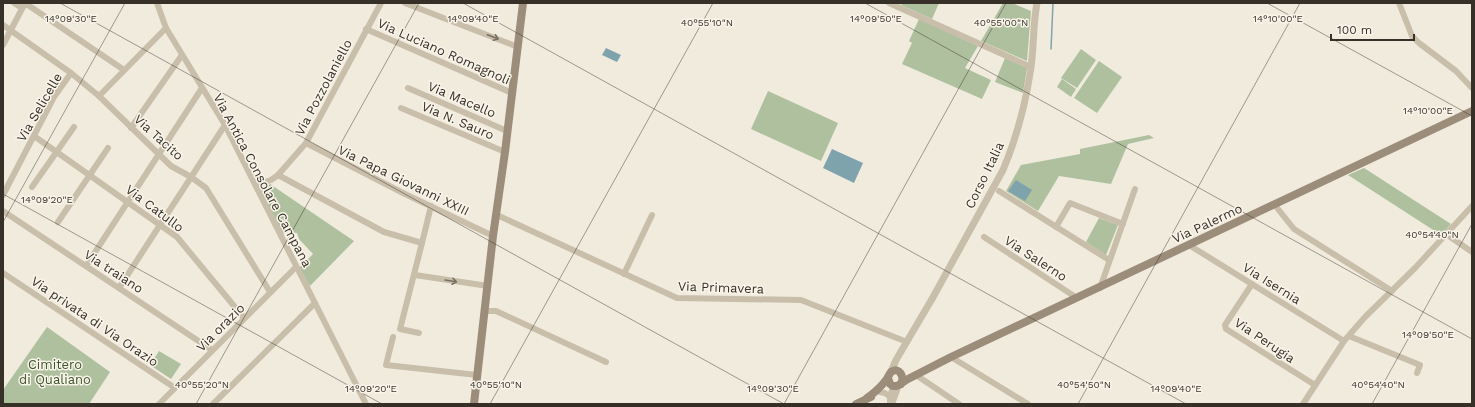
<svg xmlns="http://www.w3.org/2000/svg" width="1475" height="407" viewBox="0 0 1475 407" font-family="'Work Sans',sans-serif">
<rect width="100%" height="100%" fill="#f1ebde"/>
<!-- green -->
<g fill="#aec09e">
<path d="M902 3H939L932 19 901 5Z"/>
<path d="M1003 3H1012L1031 11 1027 61 981 41Z"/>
<path d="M919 19 978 46 965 68 991 80 982 99 902 64 912 43 909 41Z"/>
<path d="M1081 49 1096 60 1077 88 1061 78Z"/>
<path d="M1005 58 1027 68 1023 93 995 82Z"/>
<path d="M1099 61 1122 77 1097 113 1074 98Z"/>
<path d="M1062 79 1076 89 1071 97 1057 87Z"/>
<path d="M768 91 838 123 821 161 751 129Z"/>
<path d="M1149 135 1154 138 1128 144 1111 184 1059 176 1038 211 1006 191 1021 165 1080 154V149Z"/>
<path d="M1364 168 1451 224 1441 235 1348 175Z"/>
<path d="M270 184 354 241 310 286 299 268 313 254 299 239 297 233 289 232 282 234 261 191Z"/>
<path d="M1099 218 1118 225 1106 255 1086 242Z"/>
<path d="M47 327 110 372 89 404H3V390Z"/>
<path d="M159 351 181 364 171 379 150 365Z"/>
</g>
<!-- water -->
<g fill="#7ea3ad">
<path d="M606 48 621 55 617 62 602 55Z"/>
<path d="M832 149 863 163 854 183 823 168Z"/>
<path d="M1016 180 1032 190 1025 201 1008 191Z"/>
</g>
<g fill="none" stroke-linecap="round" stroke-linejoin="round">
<!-- stream -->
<path stroke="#7ea3ad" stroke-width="1.5" d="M1051 49 1053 3"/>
<!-- minor -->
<g stroke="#c9beaa" stroke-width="6">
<path d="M14 3 22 8"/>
<path d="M25 3 124 70"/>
<path d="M157 3 166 28 225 125 366 404"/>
<path d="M405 3 518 47"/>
<path d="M889 3 1031 67"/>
<path d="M1399 3 1412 36 1419 43 1456 71 1472 88"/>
<path d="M3 25 71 73 99 96 171 166 191 177 206 188 270 292"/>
<path d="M366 29 512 93"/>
<path d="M3 45 25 3"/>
<path d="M408 88 507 131"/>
<path d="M99 96 166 28"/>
<path d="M401 108 505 152"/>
<path d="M131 128 182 55"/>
<path d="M34 136 177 237 244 318"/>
<path d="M306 143 405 194 493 236"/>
<path d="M278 175 384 232 422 243 400 329 419 333"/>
<path d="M256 185 271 180 278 175 306 143 381 3"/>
<path d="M32 187 74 127"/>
<path d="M999 191 1109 260"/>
<path d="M3 195 54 97 71 73"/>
<path d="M1274 204 1294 229 1392 291"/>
<path d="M3 211 212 350"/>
<path d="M497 215 677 298 801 300 907 342"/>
<path d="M58 222 108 148"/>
<path d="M1056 227 1070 203 1123 224"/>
<path d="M1446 234 1472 252"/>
<path d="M984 237 1077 298"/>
<path d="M422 243 431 206"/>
<path d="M1189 245 1344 341"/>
<path d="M86 266 202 88"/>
<path d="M3 273 175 388"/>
<path d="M624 274 652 215"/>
<path d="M415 275 488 286"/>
<path d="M1252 284 1225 325 1226 329 1315 385"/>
<path d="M119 288 225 125"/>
<path d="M1100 288 1135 189"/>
<path d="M485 311H496L606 362"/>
<path d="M1349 336 1420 365 1417 373"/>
<path d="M393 337 386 365 477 375"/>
<path d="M951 357 1028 404"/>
<path d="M916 375 959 404"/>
<path d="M880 392 885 393 890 397"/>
<path d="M159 404 296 267"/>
<path d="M213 404 315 303"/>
<path d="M890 404V397L893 386"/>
<path d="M892 404 899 385"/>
<path d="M1303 404 1344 341 1365 317 1415 268 1472 206"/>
</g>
<!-- tertiary -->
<path stroke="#c9beaa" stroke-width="7" d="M890 374 896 360 932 299 1003 170C1017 137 1026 102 1031 67 1034 46 1033 24 1037 3"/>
<!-- secondary -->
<g stroke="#9c8d7b" stroke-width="8">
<path d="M888 378 890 384 893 386H897L908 379 951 357 1472 111"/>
<path d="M867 398C874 393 881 387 886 380 888 378 889 374 891 372 899 366 905 377 901 384"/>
<path d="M474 404 493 236 505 152 523 3"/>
<path d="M856 404 871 397"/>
</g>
</g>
<!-- one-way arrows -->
<defs><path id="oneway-shaft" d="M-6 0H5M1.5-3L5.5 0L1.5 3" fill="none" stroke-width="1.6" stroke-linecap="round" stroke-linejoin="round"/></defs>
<g stroke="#797063">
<use href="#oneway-shaft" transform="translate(493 37) rotate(21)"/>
<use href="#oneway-shaft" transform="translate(451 281) rotate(9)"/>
</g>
<!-- ticks -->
<path fill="none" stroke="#373029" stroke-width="1" stroke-opacity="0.45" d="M60 3 784 404M463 3 1186 404M865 3 1472 339M1267 3 1472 116M3 194 382 404M3 222 125 3M196 404 419 3M490 404 713 3M784 404 1006 3M1078 404 1300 3M1372 404 1472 224"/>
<g text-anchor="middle" stroke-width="3" stroke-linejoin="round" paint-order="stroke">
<!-- street labels -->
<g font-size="13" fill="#373029" stroke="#f9f5ea">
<text transform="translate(444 51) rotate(24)" y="5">Via Luciano Romagnoli</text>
<text transform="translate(323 87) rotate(-62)" y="5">Via Pozzolaniello</text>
<text transform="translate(462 99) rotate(23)" y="5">Via Macello</text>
<text transform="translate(39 107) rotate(-60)" y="5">Via Selicelle</text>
<text transform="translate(458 120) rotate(23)" y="5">Via N. Sauro</text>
<text transform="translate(159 137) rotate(42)" y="5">Via Tacito</text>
<text transform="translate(984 175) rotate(-64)" y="5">Corso Italia</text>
<text transform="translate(263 180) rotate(62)" y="5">Via Antica Consolare Campana</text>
<text transform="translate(404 180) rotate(26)" y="5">Via Papa Giovanni XXIII</text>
<text transform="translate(155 208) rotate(37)" y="5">Via Catullo</text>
<text transform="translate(1207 223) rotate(-25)" y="5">Via Palermo</text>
<text transform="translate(1036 258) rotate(33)" y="5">Via Salerno</text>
<text transform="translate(114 271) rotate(33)" y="5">Via traiano</text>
<text transform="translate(1272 283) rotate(32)" y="5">Via Isernia</text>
<text transform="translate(721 287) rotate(2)" y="5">Via Primavera</text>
<text transform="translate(95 321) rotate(34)" y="5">Via privata di Via Orazio</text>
<text transform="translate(220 327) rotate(-45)" y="5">Via orazio</text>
<text transform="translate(1265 340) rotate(34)" y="5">Via Perugia</text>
</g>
<!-- park labels -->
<g font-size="13" fill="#3f542e" stroke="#f9f5ea">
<text x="55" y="369">Cimitero<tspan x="55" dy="15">di Qualiano</tspan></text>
</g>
</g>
<g font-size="10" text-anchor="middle" fill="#373029" stroke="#f9f5ea" stroke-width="3" stroke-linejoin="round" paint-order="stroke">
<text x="71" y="22">14°09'30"E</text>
<text x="473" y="22">14°09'40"E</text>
<text x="876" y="22">14°09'50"E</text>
<text x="1278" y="22">14°10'00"E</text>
<text x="707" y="26">40°55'10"N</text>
<text x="1001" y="26">40°55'00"N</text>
<text x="1428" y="114">14°10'00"E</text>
<text x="47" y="203">14°09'20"E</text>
<text x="1432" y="238">40°54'40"N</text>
<text x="1428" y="338">14°09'50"E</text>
<text x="202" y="388">40°55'20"N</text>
<text x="496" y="388">40°55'10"N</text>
<text x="1084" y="388">40°54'50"N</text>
<text x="1378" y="388">40°54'40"N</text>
<text x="371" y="392">14°09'20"E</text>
<text x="773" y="392">14°09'30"E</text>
<text x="1176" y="392">14°09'40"E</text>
</g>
<!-- border -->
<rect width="1475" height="407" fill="none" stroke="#373029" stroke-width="8"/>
<!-- scale -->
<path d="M1331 34v6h83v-6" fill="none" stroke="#373029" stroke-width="2"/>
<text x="1337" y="34" font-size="12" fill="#373029" stroke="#f9f5ea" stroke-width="3" paint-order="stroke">100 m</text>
</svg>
